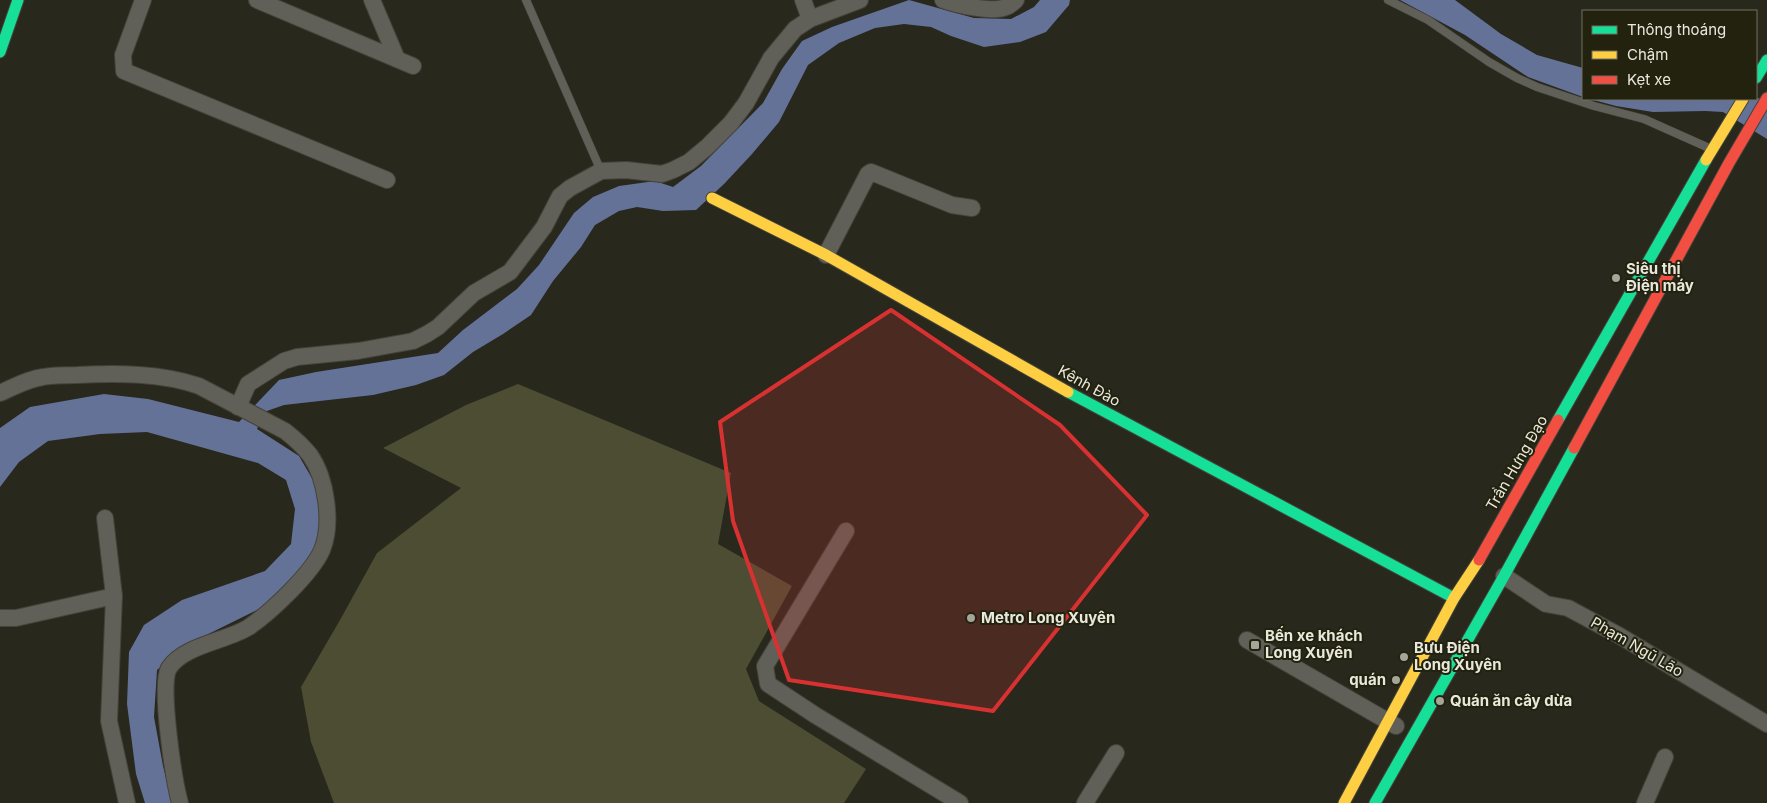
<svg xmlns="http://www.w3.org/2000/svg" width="1767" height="803" viewBox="0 0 1767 803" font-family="Inter,sans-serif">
<rect width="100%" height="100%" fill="#28281d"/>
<!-- green -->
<path fill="#4d4d34" d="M518 384 731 473 718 544 792 586 746 669 759 701 866 769 844 803H334L311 742 301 687 340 620 377 553 461 488 383 448 466 405Z"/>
<!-- water -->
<g fill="#657298">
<path d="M909 0 974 18 1011 19 1034 7 1040 0H1070L1069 5 1046 32 1020 42 984 47 951 36 931 27 904 24 875 28 839 43 808 65 779 122 752 154 724 184 696 210 663 211 637 207 619 211 595 225 581 247 553 281 531 315 503 334 473 352 444 375 416 385 373 395 284 405 264 412 257 429 299 456 320 492 321 519 318 549 297 575 265 606 188 644 157 670 154 717 163 766 172 803H145L136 774 127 704 129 652 144 625 182 600 265 571 291 544 295 509 286 480 258 463 147 432 100 434 48 441 19 462 0 487V428L30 407 104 394 148 399 239 422 279 380 316 372 438 353 463 330 517 289 539 265 574 213 593 197 619 186 655 181 673 187 701 166 763 103 782 69 802 41 832 27Z"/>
<path d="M1400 0H1455L1501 34 1537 55 1583 68V97L1528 77 1465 35Z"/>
<path d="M1767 96V139L1723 112 1705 111 1653 112 1616 106 1590 99H1756Z"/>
</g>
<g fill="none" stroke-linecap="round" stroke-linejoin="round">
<defs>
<g id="lane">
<path d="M526 0 601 171"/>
<path d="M1388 0 1428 20 1489 62 1517 78 1537 87 1594 106 1644 119 1709 148"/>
</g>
<g id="street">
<path d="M143 0 123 55 124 71 387 180"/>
<path d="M257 0 413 66"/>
<path d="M372 0 397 59"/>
<path d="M803 0 810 19"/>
<path d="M943 0C957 5 993 13 1006 7 1010 6 1013 3 1016 0"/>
<path d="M826 255 868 174 871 172 952 205 972 208"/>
<path d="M0 393C14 387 27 379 43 377 54 375 66 375 77 375 118 373 161 373 199 386L285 431C294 438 303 446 310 455 326 478 333 523 322 550 312 573 271 612 249 627 227 641 184 645 169 668 159 685 174 781 180 803"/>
<path d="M238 407 248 384 284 361 297 357 358 351 413 341 427 334 438 327 474 293 510 272 544 227 560 196 570 188 601 171 626 170 662 174 673 170 689 162 707 147 731 123 746 103 771 58 795 29 810 19 860 0"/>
<path d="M105 518 114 596"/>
<path d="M846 531 765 666 768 684 815 715 960 803"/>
<path d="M1504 576 1546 604 1568 608 1620 636 1767 724"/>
<path d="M0 618H16L114 596 109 721 127 803"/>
<path d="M1247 640 1396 726"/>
<path d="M1085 803 1116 753"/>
<path d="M1645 803 1665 757"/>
</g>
<g id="fast">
<path d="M0 52 18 0"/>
<path d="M1756 78 1767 60"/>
<path d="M1068 392 1454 598"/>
<path d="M1558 420 1706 160"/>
<path d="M1375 803 1504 576 1574 448"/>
</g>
<g id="slow">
<path d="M1706 160 1743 99"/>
<path d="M712 198 826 255 1068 392"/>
<path d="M1344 803 1454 598 1479 560"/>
</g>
<g id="jam">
<path d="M1574 448 1729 163 1767 98"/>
<path d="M1479 560 1558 420"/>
</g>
</defs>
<!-- lane casing -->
<use href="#lane" stroke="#43433a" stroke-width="9"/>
<!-- street casing -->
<use href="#street" stroke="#43433a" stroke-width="18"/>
<!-- fast casing -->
<use href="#fast" stroke="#43433a" stroke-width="13"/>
<!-- slow casing -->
<use href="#slow" stroke="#43433a" stroke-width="13"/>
<!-- jam casing -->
<use href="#jam" stroke="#43433a" stroke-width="13"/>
<!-- lane -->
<use href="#lane" stroke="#606058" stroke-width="8"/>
<!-- street -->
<use href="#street" stroke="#606058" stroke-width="16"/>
<!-- fast -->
<use href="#fast" stroke="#16e098" stroke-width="11"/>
<!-- slow -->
<use href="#slow" stroke="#ffcf43" stroke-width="11"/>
<!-- jam -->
<use href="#jam" stroke="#f24e42" stroke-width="11"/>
</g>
<!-- marked area -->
<path fill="#d73231" fill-opacity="0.2" stroke="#d73231" stroke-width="4" stroke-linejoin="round" d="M891 310 1060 425 1147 515 993 711 789 680 733 521 720 422Z"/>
<!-- markers -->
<g fill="#a5a599" stroke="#23220f" stroke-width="2">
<circle cx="1616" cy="278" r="5"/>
<circle cx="971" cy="618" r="5"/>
<rect x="1250" y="640" width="10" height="10" rx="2.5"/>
<circle cx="1404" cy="657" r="5"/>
<circle cx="1396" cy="680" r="5"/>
<circle cx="1440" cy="701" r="5"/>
</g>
<g text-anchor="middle" stroke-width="4" stroke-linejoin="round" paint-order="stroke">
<!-- poi labels -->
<g font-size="15" font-weight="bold" fill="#e8e8dc" stroke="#23220f" text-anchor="start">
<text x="1626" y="274">Siêu thị<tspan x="1626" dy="17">Điện máy</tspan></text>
<text x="981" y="623">Metro Long Xuyên</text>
<text x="1265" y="641">Bến xe khách<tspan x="1265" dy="17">Long Xuyên</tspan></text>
<text x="1414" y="653">Bưu Điện<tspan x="1414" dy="17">Long Xuyên</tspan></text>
<text x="1386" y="685" text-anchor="end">quán</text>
<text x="1450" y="706">Quán ăn cây dừa</text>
</g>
<!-- street labels -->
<g font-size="15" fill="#e8e8dc" stroke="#23220f">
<text transform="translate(1089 386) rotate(29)" y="5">Kênh Đào</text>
<text transform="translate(1517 463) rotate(-60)" y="5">Trần Hưng Đạo</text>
<text transform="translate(1637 647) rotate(30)" y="5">Phạm Ngũ Lão</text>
</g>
</g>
<!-- legend -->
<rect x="1582" y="10" width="175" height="90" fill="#23220f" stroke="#727161"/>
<rect x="1592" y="26" width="25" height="8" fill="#16e098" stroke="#727161"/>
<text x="1627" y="35" font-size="15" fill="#e8e8dc">Thông thoáng</text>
<rect x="1592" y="51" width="25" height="8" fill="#ffcf43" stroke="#727161"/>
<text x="1627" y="60" font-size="15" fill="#e8e8dc">Chậm</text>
<rect x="1592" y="76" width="25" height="8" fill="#f24e42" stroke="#727161"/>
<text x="1627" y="85" font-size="15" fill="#e8e8dc">Kẹt xe</text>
</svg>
